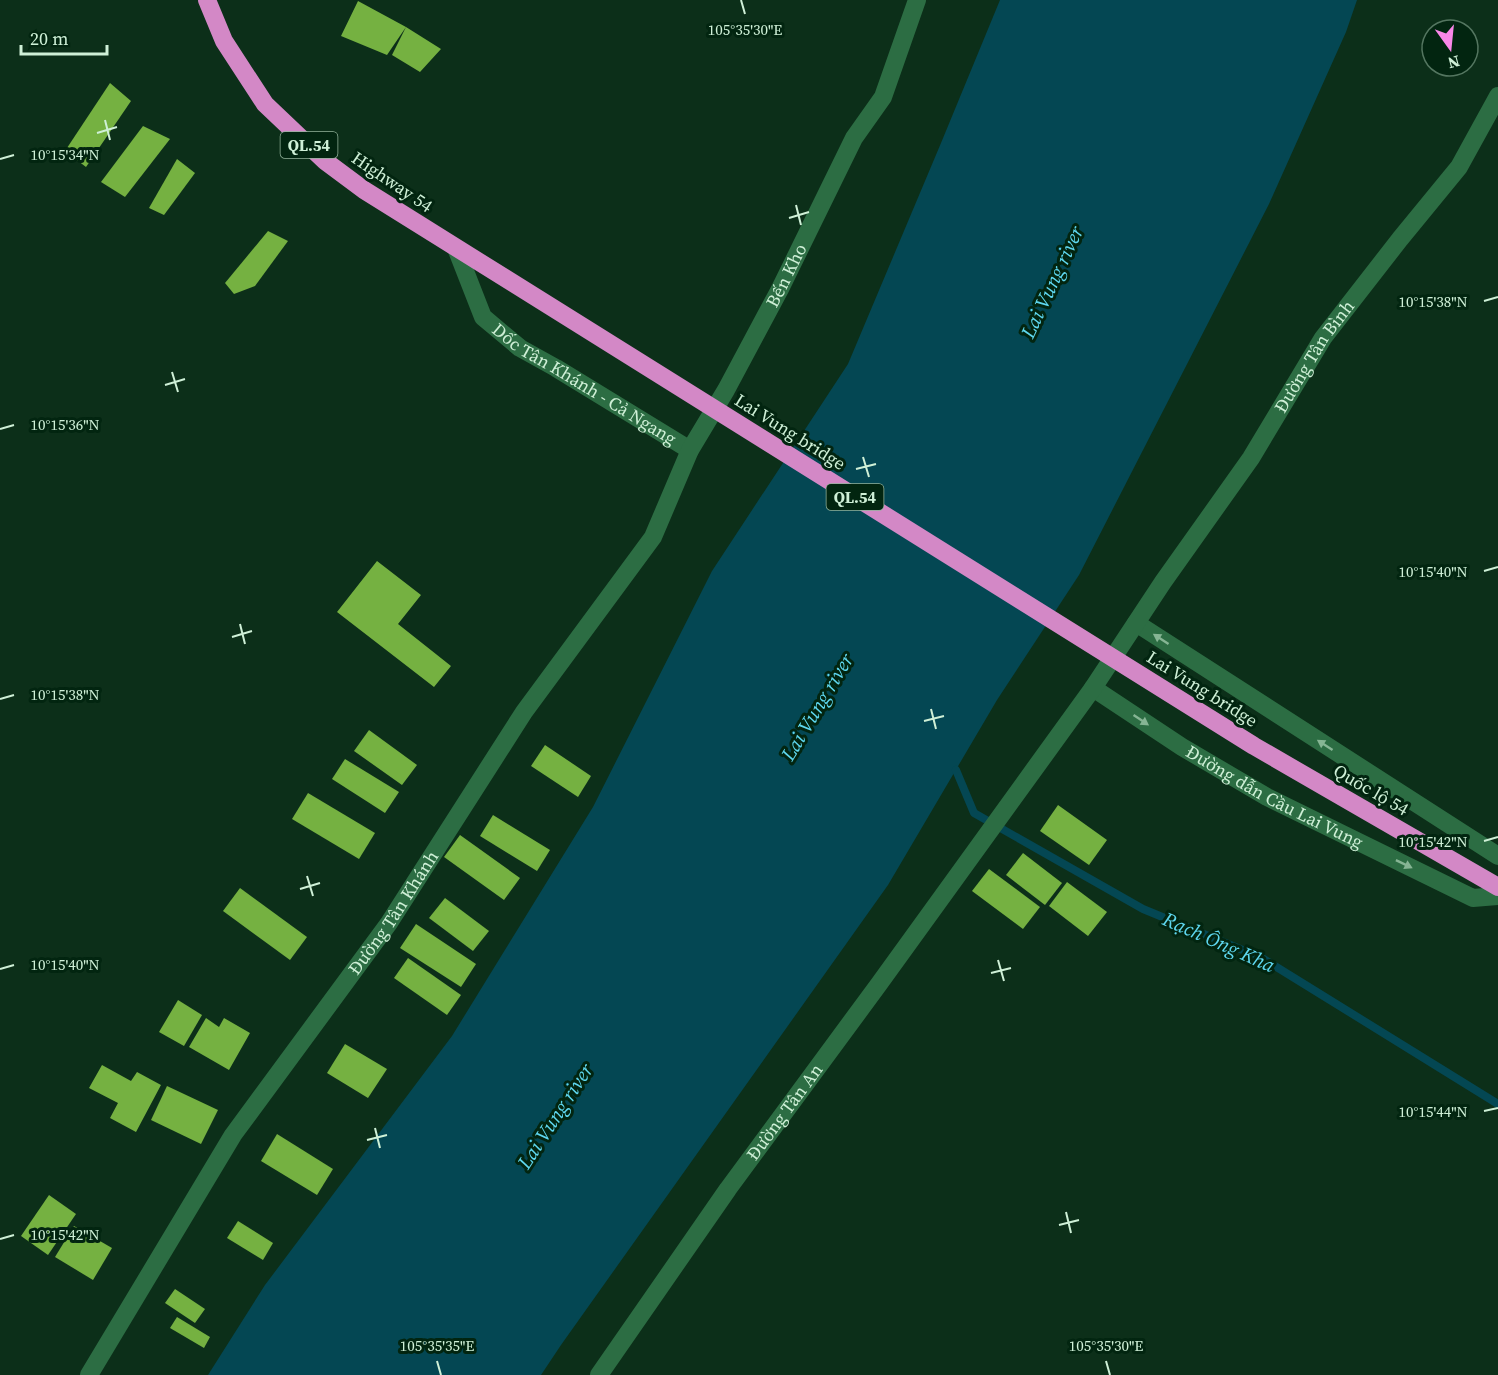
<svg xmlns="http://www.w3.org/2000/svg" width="1498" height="1375" viewBox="0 0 1498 1375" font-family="'Source Serif 4',serif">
<rect width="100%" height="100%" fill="#0c2f19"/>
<!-- water -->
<path fill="#044753" d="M1000 0H1357L1346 32 1269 204 1079 575 997 700 888 885 561 1345 541 1375H208L265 1285 452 1036 593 807 712 571 848 364 941 143Z"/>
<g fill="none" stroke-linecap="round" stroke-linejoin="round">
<!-- stream -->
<path stroke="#044753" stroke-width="8" d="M956 770 974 813 1143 909 1262 958 1498 1104"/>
</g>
<!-- building -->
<g fill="#75b141">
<path d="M358 1 406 27 441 49 420 72 392 55 406 27 387 55 341 36Z"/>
<path d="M110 83 131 101 86 167 65 151Z"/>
<path d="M143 126 170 139 125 197 101 182Z"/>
<path d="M177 159 195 173 164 215 149 208Z"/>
<path d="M268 231 288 241 255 286 234 294 225 283Z"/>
<path d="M377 561 421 595 398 624 451 666 434 687 337 612Z"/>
<path d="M369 730 417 765 402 785 354 751Z"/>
<path d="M545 745 591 776 578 797 531 766Z"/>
<path d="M345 759 399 792 385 813 332 779Z"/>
<path d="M308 793 375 833 359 859 292 819Z"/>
<path d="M1058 805 1107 840 1089 865 1040 831Z"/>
<path d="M493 815 550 850 537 871 480 836Z"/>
<path d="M460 835 520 878 504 900 444 857Z"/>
<path d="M1023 853 1062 883 1045 905 1006 875Z"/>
<path d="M989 869 1040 907 1023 929 972 891Z"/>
<path d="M1067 882 1107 912 1088 936 1049 906Z"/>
<path d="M240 888 307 937 290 960 223 911Z"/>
<path d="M445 898 489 931 473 951 429 918Z"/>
<path d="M416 924 476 964 461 987 400 948Z"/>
<path d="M408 958 461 995 447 1015 394 978Z"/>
<path d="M178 1000 202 1015 184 1046 159 1032Z"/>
<path d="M206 1018 219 1027 224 1018 250 1033 229 1070 189 1047Z"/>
<path d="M345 1044 387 1069 368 1098 327 1073Z"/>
<path d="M102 1065 131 1081 137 1072 161 1085 136 1132 110 1118 118 1103 89 1088Z"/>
<path d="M167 1086 218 1110 201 1144 151 1120Z"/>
<path d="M277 1134 333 1169 317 1195 261 1161Z"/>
<path d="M49 1195 76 1214 48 1255 21 1236Z"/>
<path d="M238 1221 273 1243 263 1260 227 1238Z"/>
<path d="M74 1226 112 1248 93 1280 55 1257Z"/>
<path d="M175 1289 205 1309 195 1323 165 1303Z"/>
<path d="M177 1317 210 1337 204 1348 170 1328Z"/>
</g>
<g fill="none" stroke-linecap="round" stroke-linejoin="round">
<!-- street -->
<g stroke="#2c6d43" stroke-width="18">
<path id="s1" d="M456 248 483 317 520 348 556 368 690 450"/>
<path d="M1136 623 1498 856"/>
<path id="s2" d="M1093 688 1182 747 1267 797 1473 898 1498 896"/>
<path id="s3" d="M89 1375 233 1135 389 923 524 712 653 537 690 450 726 390 780 289 854 138 883 97 917 0"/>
<path id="s4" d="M599 1375 728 1189 879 984 1093 688 1163 582 1251 458 1323 338 1400 239 1459 167 1498 96"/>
</g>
<!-- highway -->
<path stroke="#d388c6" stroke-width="18" d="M207 0 224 41 265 104 325 161 364 190 1254 746 1498 887"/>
</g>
<!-- one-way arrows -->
<defs><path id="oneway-solid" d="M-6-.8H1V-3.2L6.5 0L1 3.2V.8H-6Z" transform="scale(1.5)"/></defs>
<g fill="#86b594">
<use href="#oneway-solid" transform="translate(1161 639) rotate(-147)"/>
<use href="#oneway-solid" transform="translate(1141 720) rotate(34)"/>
<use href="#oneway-solid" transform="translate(1325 745) rotate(-147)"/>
<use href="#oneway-solid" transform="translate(1404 864) rotate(26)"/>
</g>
<!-- ticks -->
<path fill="none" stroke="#cff0d7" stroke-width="2" d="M741 0 745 14M105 120 110 140M97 133 117 127M0 159 14 155M796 205 801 225M789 218 809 212M1484 301 1498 297M172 372 178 392M165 385 185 379M0 429 14 425M863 457 869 477M856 469 876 464M1484 571 1498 567M240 624 245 644M232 637 252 631M0 699 14 695M931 709 936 729M924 721 944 716M1484 841 1498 837M307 876 313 896M300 889 320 883M998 960 1004 981M0 969 14 965M991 973 1011 968M1484 1111 1498 1108M375 1128 380 1148M367 1140 387 1135M1066 1212 1071 1233M1059 1225 1079 1220M0 1239 14 1235M437 1361 441 1375M1106 1361 1110 1375"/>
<g text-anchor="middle" stroke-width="6" stroke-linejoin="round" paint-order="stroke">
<!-- shield labels -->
<g fill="#022510" stroke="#92b39b" stroke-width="1.5">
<rect x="280.5" y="132" width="57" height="26" rx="4.5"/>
<rect x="826.5" y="484" width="57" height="26" rx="4.5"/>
</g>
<g font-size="16" font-weight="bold" fill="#cff0d7">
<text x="309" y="151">QL.54</text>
<text x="855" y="503">QL.54</text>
</g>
<!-- street labels -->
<g font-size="18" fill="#cff0d7" stroke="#022510">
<text transform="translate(392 182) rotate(34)" y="6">Highway 54</text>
<text dy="6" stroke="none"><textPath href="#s3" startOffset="1305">Bến Kho</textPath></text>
<text dy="6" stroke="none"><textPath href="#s4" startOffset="1245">Đường Tân Bình</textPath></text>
<text dy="6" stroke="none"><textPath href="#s1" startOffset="196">Dốc Tân Khánh - Cả Ngang</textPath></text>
<text transform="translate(790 432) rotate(32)" y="6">Lai Vung bridge</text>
<text transform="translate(1202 689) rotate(32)" y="6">Lai Vung bridge</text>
<text transform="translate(1371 790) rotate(30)" y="6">Quốc lộ 54</text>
<text dy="6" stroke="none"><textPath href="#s2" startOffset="212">Đường dẫn Cầu Lai Vung</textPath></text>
<text dy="6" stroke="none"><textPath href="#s3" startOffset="554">Đường Tân Khánh</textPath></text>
<text dy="6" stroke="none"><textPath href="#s4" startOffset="322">Đường Tân An</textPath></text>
</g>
<!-- water labels -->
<g font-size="20" font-style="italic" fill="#5ed7ef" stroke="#022510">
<text transform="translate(1052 282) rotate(-65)" y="7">Lai Vung river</text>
<text transform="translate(817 707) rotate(-59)" y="7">Lai Vung river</text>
<text transform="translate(1219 942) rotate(24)" y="7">Rạch Ông Kha</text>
<text transform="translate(555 1116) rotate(-57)" y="7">Lai Vung river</text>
</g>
</g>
<g font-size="15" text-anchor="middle" fill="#cff0d7" stroke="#022510" stroke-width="6" stroke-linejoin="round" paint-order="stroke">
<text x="745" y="35">105°35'30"E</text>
<text x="65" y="160">10°15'34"N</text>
<text x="1433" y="307">10°15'38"N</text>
<text x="65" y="430">10°15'36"N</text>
<text x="1433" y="577">10°15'40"N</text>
<text x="65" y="700">10°15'38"N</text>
<text x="1433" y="847">10°15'42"N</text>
<text x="65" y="970">10°15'40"N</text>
<text x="1433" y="1117">10°15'44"N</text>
<text x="65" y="1240">10°15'42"N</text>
<text x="437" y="1351">105°35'35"E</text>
<text x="1106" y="1351">105°35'30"E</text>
</g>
<!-- north arrow -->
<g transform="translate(1450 48) rotate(165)"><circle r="28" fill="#022510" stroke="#547660" stroke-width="1.5"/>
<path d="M0-4.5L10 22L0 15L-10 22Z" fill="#f987e8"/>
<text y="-9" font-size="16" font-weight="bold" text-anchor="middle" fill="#cff0d7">N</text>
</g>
<!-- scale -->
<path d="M21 45v9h86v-9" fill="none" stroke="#cff0d7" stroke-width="3"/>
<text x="30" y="45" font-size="18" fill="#cff0d7" stroke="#022510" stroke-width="4.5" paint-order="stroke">20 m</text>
</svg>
